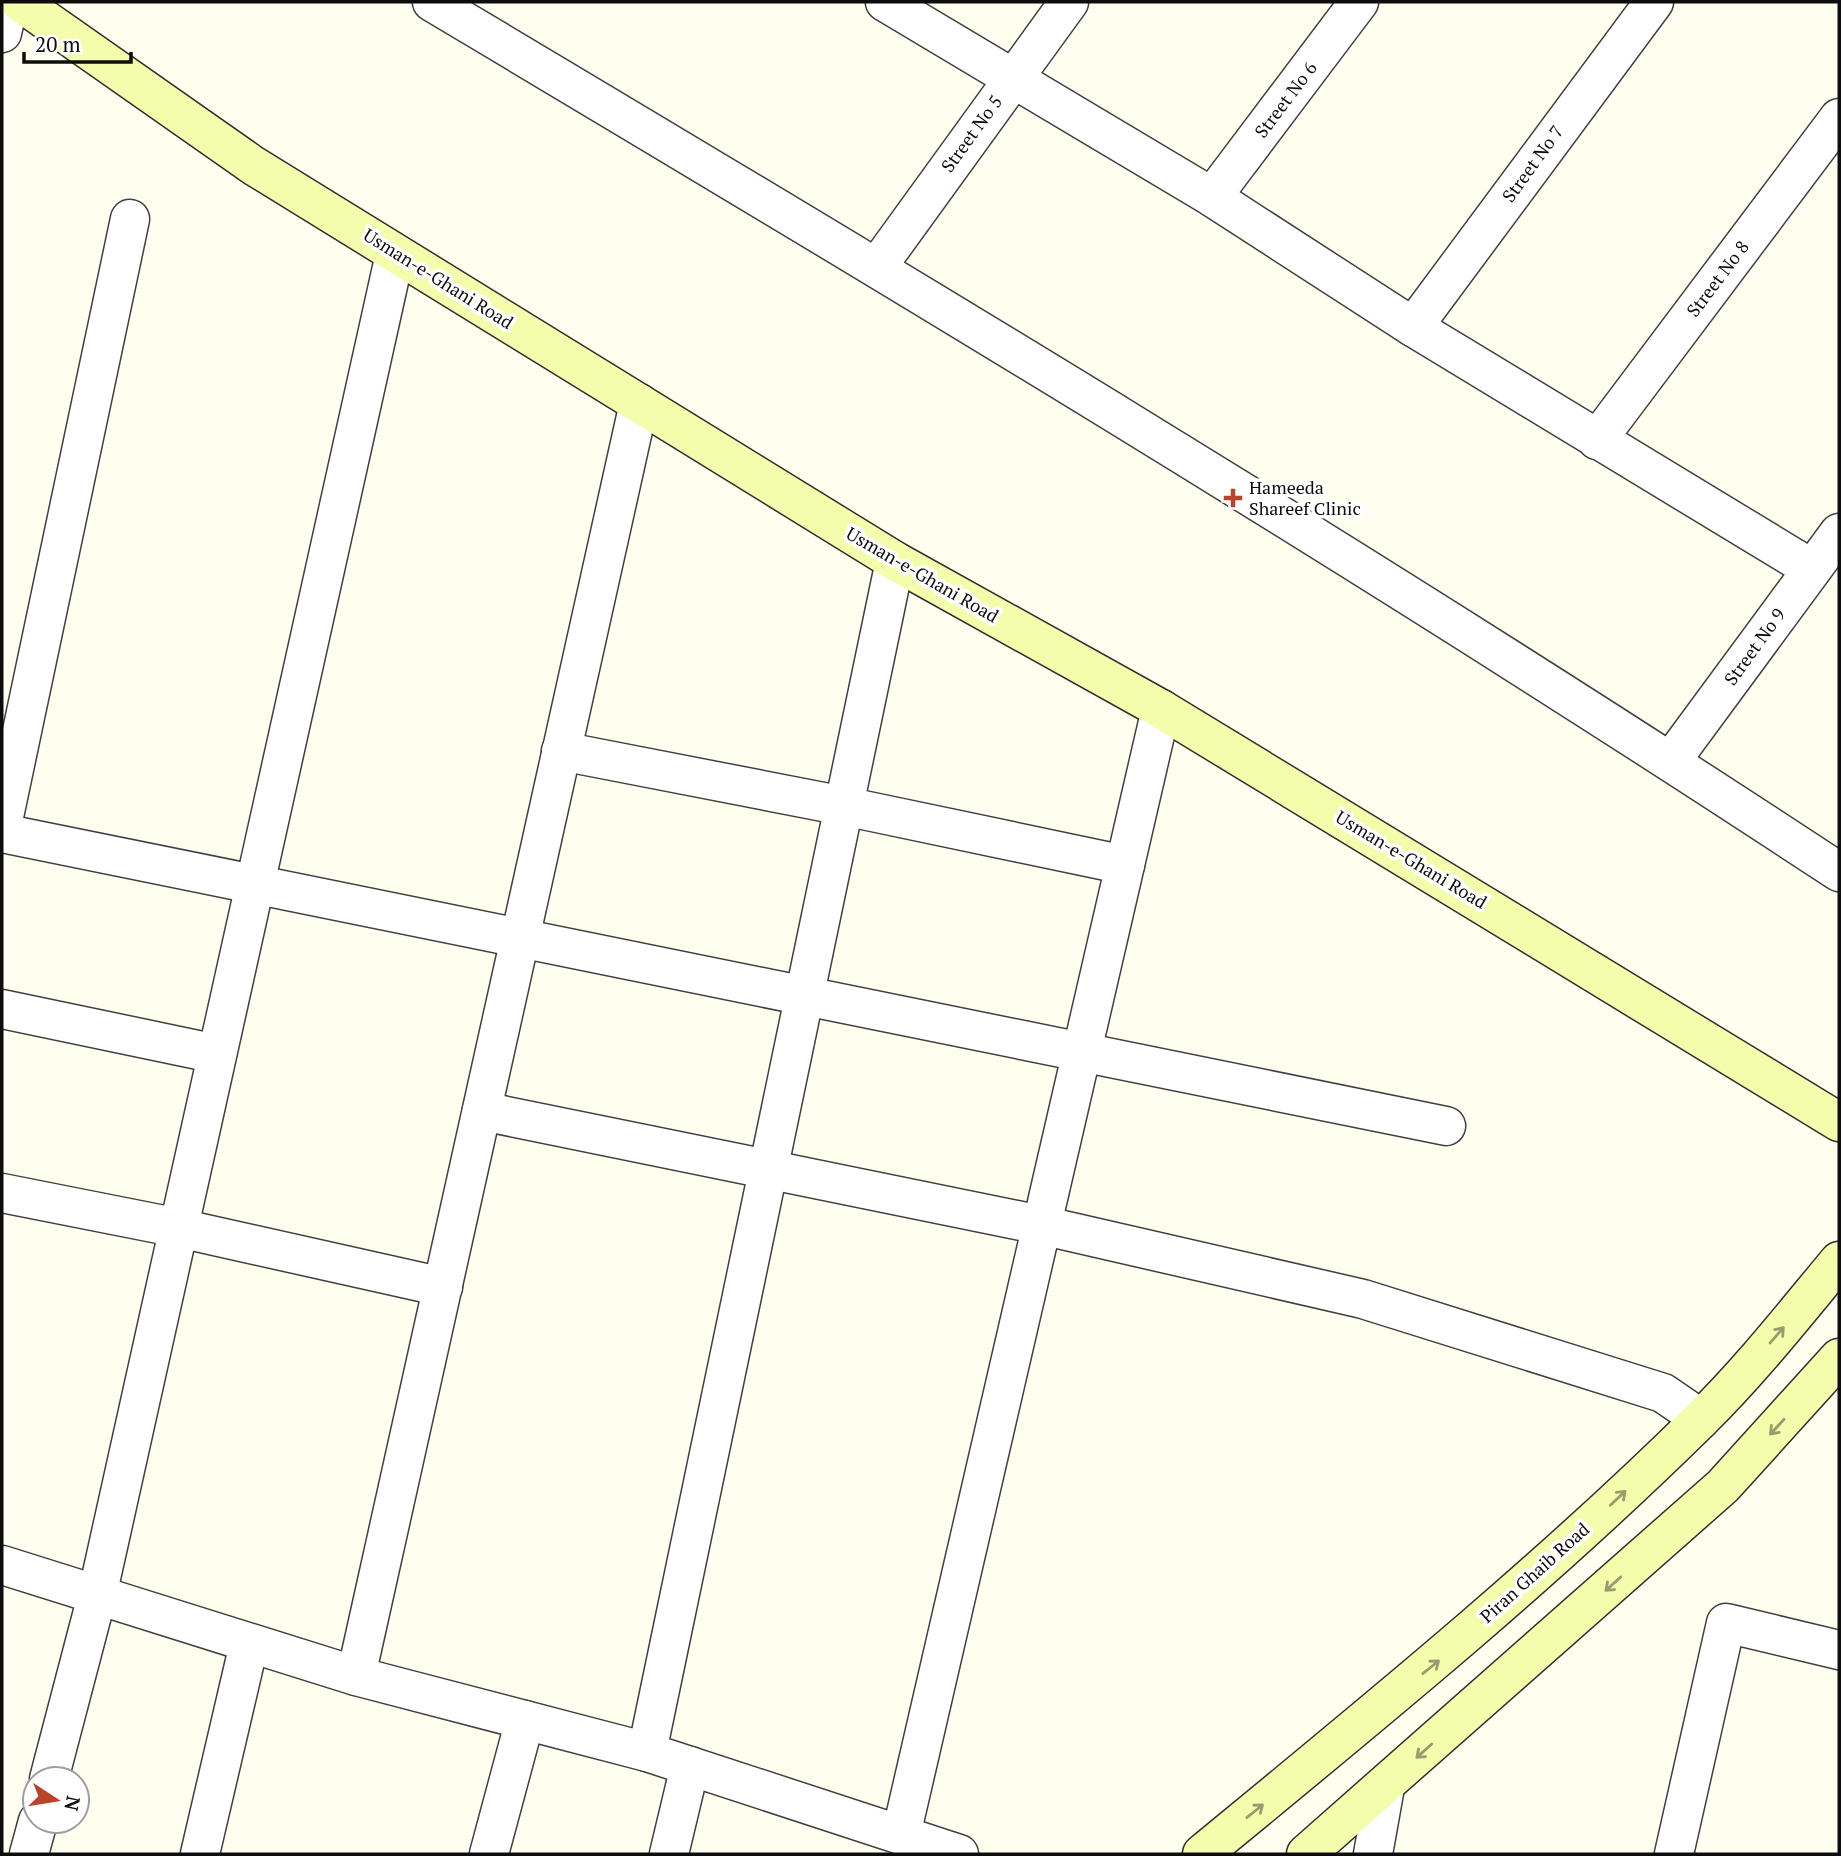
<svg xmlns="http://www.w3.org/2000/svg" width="1841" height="1856" viewBox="0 0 1841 1856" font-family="'PT Serif',serif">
<rect width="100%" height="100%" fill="#feffee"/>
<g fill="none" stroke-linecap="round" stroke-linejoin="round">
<defs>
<g id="minor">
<path d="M432 2C906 284 1379 569 1839 872"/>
<path d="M885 2 1212 197 1413 327 1812 569"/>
<path d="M2 33 9 2"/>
<path d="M1212 197 1359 2"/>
<path d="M877 267 1069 2"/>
<path d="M1413 327 1654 2"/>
<path d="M1597 440 1839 118"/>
<path d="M561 751 844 806 1125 865"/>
<path d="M1671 761 1839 533"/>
<path d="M2 826 130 219"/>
<path d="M2 833 1446 1126"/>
<path d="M2 1009 217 1054"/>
<path d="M482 1111 1041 1225 1363 1299 1663 1393 1701 1419"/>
<path d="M2 1193 179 1228 443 1287"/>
<path d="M2 1565 356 1676 647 1752 959 1854"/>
<path d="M356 1676 639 403"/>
<path d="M647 1752 895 561"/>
<path d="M49 1779 97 1596 395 254"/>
<path d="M901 1835 1161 709"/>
<path d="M29 1854 38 1821"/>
<path d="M200 1854 249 1644"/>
<path d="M489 1854 525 1720"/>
<path d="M669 1854 690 1766"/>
<path d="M1373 1854 1385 1787"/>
<path d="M1674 1854 1726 1623 1839 1650"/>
</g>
<g id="secondary">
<path d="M20 2 254 166 895 561 1161 709 1839 1122"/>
<path d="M1202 1854C1372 1714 1543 1575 1700 1420 1750 1371 1794 1315 1839 1261"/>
<path d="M1306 1854 1723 1486 1839 1358"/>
</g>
</defs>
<!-- minor casing -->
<use href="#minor" stroke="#404040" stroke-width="41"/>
<!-- secondary casing -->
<use href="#secondary" stroke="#2f2f2f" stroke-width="41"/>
<!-- minor -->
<use href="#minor" stroke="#fff" stroke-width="38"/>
<!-- secondary -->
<use href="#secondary" stroke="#f3fdab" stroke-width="38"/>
</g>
<!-- one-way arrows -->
<defs><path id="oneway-shaft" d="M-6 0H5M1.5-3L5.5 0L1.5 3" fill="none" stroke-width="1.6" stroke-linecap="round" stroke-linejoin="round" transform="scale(1.75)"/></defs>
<g stroke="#979d6c">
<use href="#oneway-shaft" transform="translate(1777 1335) rotate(-49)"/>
<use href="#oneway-shaft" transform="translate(1777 1427) rotate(132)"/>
<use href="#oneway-shaft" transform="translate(1618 1498) rotate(-43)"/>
<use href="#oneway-shaft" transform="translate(1613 1584) rotate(138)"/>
<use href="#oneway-shaft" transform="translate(1431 1667) rotate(-39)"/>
<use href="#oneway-shaft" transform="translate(1424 1751) rotate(138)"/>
<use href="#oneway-shaft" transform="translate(1255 1811) rotate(-39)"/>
</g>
<!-- markers -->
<path fill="#ba4429" stroke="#fff" stroke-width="2.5" d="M1229.5 487.5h7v7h7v7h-7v7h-7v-7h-7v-7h7z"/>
<g text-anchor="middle" stroke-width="7" stroke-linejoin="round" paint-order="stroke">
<!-- street labels -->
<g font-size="18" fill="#0d0d0d" stroke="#fff">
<text transform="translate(1286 100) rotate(-53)" y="6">Street No 6</text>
<text transform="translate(972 134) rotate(-54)" y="6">Street No 5</text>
<text transform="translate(1533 164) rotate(-54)" y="6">Street No 7</text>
<text transform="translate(438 279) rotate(32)" y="6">Usman-e-Ghani Road</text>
<text transform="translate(1718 279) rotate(-53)" y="6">Street No 8</text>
<text transform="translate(922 575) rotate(30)" y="6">Usman-e-Ghani Road</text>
<text transform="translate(1755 647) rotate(-54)" y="6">Street No 9</text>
<text transform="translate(1411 860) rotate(31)" y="6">Usman-e-Ghani Road</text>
<text transform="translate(1535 1573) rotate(-42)" y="6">Piran Ghaib Road</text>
</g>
<!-- poi labels -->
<g font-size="18" fill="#0d0d0d" stroke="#fff" text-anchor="start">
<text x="1249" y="494">Hameeda<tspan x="1249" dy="21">Shareef Clinic</tspan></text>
</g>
</g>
<!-- border -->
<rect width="1841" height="1856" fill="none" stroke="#0d0d0d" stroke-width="7"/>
<!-- north arrow -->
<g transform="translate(56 1800) rotate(102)"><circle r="33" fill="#ffffff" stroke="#9e9e9e" stroke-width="2"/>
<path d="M0-5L12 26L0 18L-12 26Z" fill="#ba4429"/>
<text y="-10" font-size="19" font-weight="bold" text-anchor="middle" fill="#0d0d0d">N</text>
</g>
<!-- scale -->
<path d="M24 52v10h107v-10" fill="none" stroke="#0d0d0d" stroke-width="3.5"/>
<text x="35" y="52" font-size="21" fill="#0d0d0d" stroke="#ffffff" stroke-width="5" paint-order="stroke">20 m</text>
</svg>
